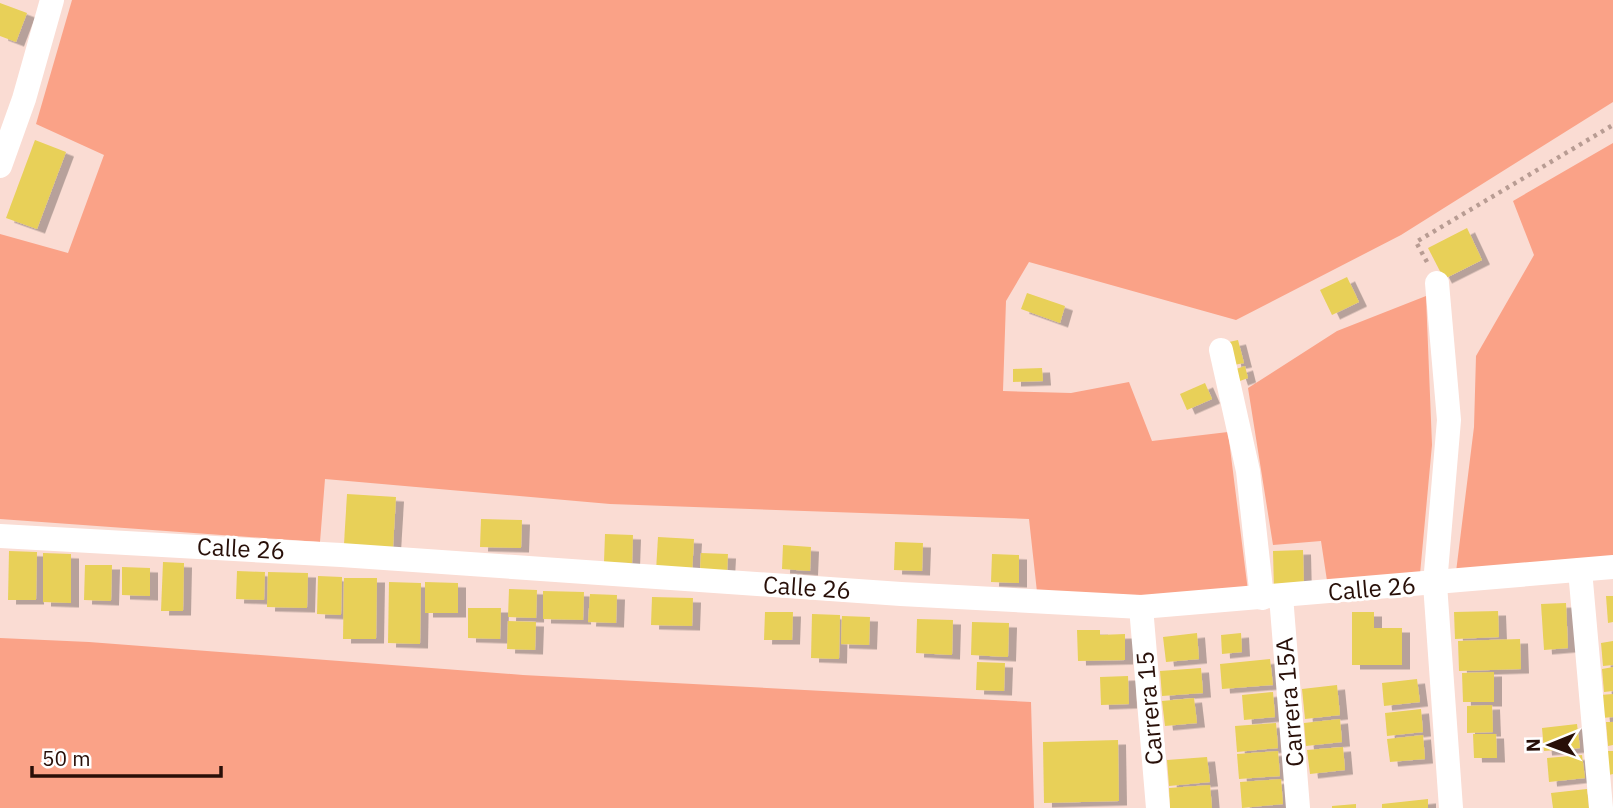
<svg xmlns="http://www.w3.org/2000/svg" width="1613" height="808" viewBox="0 0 1613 808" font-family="'IBM Plex Sans',sans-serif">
<defs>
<filter id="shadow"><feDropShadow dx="8" dy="4.5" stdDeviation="0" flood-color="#0004"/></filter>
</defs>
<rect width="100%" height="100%" fill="#fadcd3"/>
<!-- green -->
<g fill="#faa287">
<path d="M72 0H1613V102L1401 235 1236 320 1029 262 1006 301 1003 391 1071 393 1129 382 1152 441 1228 432 1249 599 1037 592 1029 519 610 504 325 479 320 542 0 519V234L68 253 104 155 36 124Z"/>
<path d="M1613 143V564L1456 572 1474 427 1476 356 1534 255 1513 201Z"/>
<path d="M1426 296 1432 445 1420 574 1329 594 1321 541 1273 545 1248 388 1337 331Z"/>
<path d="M0 638 89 642 523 675 1031 702 1034 808H0Z"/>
</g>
<!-- building -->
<g fill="#e8d058" filter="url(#shadow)">
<path d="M0 3 27 13 16 42 0 36Z"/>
<path d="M35 140 66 152 37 229 6 218Z"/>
<path d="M1467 228 1482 260 1444 279 1428 248Z"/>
<path d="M1347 277 1359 302 1332 315 1320 290Z"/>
<path d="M1027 293 1065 306 1060 323 1021 309Z"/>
<path d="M1238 340 1244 363 1234 365 1229 342Z"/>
<path d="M1245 366 1248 378 1240 381 1236 369Z"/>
<path d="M1042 368 1043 381 1013 382V369Z"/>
<path d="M1205 383 1212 399 1187 410 1180 394Z"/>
<path d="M347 494 396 497 393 547 344 544Z"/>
<path d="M481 519 522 520 521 548 480 547Z"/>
<path d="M605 534 633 535 632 563 604 562Z"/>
<path d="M658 537 694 539 692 573 656 571Z"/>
<path d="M895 542 923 543 922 571 894 570Z"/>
<path d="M783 545 811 547 810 571 782 569Z"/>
<path d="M1303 550 1304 591 1274 590 1273 551Z"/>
<path d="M9 551 37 552 36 600H8Z"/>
<path d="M43 553 71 554V603L43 602Z"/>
<path d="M701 553 728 554 727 573 700 571Z"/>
<path d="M992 554 1019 555V583L991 582Z"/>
<path d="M163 562 184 563 183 611H161Z"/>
<path d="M85 565H112L111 601 84 600Z"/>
<path d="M122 567 150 568V596L122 595Z"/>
<path d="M237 571 265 572 264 600 236 599Z"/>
<path d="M268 572 308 573 307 608 267 607Z"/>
<path d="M318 576 342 577 341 615 317 614Z"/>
<path d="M344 578H377L376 639H343Z"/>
<path d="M389 582 421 583 420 644 388 643Z"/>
<path d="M425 582 458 583V613H425Z"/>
<path d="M509 589 537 590 536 618 508 617Z"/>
<path d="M543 591 584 592 583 620 543 619Z"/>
<path d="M590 594 617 595 616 623 588 622Z"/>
<path d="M1606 596H1613V622L1608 623Z"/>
<path d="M652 597 693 598 692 626 651 625Z"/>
<path d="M1566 603 1568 648 1544 650 1541 604Z"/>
<path d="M468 608H501L500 639 468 638Z"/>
<path d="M1498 611 1499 637 1455 639 1454 612Z"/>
<path d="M765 612H793L792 640H764Z"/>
<path d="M1352 612H1374V628H1402V665H1352Z"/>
<path d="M812 614 840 615 839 659 811 658Z"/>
<path d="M842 616 870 617 869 645 841 644Z"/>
<path d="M917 619 953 620 952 655 916 653Z"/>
<path d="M508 621 536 622 535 650 507 649Z"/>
<path d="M972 622 1009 623 1008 657 971 655Z"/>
<path d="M1077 630H1100V635L1125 634V660L1078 661Z"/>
<path d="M1197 633 1199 659 1166 662 1163 637Z"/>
<path d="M1241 633 1242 652 1222 654 1221 635Z"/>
<path d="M1520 639 1521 669 1459 671 1458 641Z"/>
<path d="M1613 641V665L1603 666 1601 643Z"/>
<path d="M1270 659 1273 685 1222 689 1220 664Z"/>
<path d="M977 662 1005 663 1004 691 976 690Z"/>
<path d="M1613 667V691L1604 692 1602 669Z"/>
<path d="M1201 668 1203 693 1162 696 1160 671Z"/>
<path d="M1494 672V702H1463L1462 673Z"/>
<path d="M1128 676 1129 704 1101 705 1100 677Z"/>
<path d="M1417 679 1420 702 1384 706 1382 683Z"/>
<path d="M1337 685 1340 715 1305 719 1302 689Z"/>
<path d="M1273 692 1275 717 1244 720 1242 695Z"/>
<path d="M1613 694V717L1602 718 1600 695Z"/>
<path d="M1194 698 1197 723 1165 726 1162 701Z"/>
<path d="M1492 705 1493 732 1467 733V706Z"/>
<path d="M1421 709 1423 732 1387 736 1385 713Z"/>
<path d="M1340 719 1342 742 1306 746 1304 723Z"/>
<path d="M1606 722H1613V745L1608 746Z"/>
<path d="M1276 723 1278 748 1237 752 1235 726Z"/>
<path d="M1577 724 1580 748 1544 751 1542 728Z"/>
<path d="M1473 734H1496L1497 758H1474Z"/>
<path d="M1423 735 1425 759 1390 762 1387 739Z"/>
<path d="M1118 740 1119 801 1044 803 1043 742Z"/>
<path d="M1343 747 1345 770 1310 774 1307 750Z"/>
<path d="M1278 751 1280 776 1239 779 1237 754Z"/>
<path d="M1606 751H1613V774L1609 775Z"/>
<path d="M1582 755 1585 778 1549 782 1547 758Z"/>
<path d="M1207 757 1210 782 1169 786 1167 760Z"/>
<path d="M1281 779 1283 804 1242 808 1240 782Z"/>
<path d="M1210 785 1212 808H1170L1169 788Z"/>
<path d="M1587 789 1589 808H1553L1551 793Z"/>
<path d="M1428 799V808H1382V804Z"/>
<path d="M1356 804V808H1332V806Z"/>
</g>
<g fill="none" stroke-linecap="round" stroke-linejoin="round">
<!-- path -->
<path stroke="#b89c93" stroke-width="4.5" stroke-dasharray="3.5 5" stroke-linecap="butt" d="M1427 262 1416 242 1613 125"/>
<!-- minor -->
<g stroke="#fff" stroke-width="24">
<path d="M0 166 24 99 52 0"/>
<path d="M1437 283 1449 420 1435 584 1451 808"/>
<path d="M1221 350 1248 471 1262 598"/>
<path d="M0 536 341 555 901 594 1141 607 1613 567"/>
<path d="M1580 570 1601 808"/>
<path d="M1281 596 1298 808"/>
<path d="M1141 607 1158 808"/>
</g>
</g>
<g text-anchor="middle" stroke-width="6" stroke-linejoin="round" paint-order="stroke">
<!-- street labels -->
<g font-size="24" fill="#280f08" stroke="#fff">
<text transform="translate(241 549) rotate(3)" y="8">Calle 26</text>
<text transform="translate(807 588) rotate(4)" y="8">Calle 26</text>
<text transform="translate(1372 589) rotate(-5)" y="8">Calle 26</text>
<text transform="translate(1290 702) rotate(-95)" y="8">Carrera 15A</text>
<text transform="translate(1150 708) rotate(-95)" y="8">Carrera 15</text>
</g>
</g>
<!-- north arrow -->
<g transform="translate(1550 745) rotate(269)" stroke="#ffffff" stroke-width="5" paint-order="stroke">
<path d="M0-5L12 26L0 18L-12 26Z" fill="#280f08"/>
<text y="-10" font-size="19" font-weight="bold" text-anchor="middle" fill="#280f08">N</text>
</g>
<!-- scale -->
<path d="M32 766v10h189v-10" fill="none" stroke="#280f08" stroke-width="3.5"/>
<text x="42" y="766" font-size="21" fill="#280f08" stroke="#ffffff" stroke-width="5" paint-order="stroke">50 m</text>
</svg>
